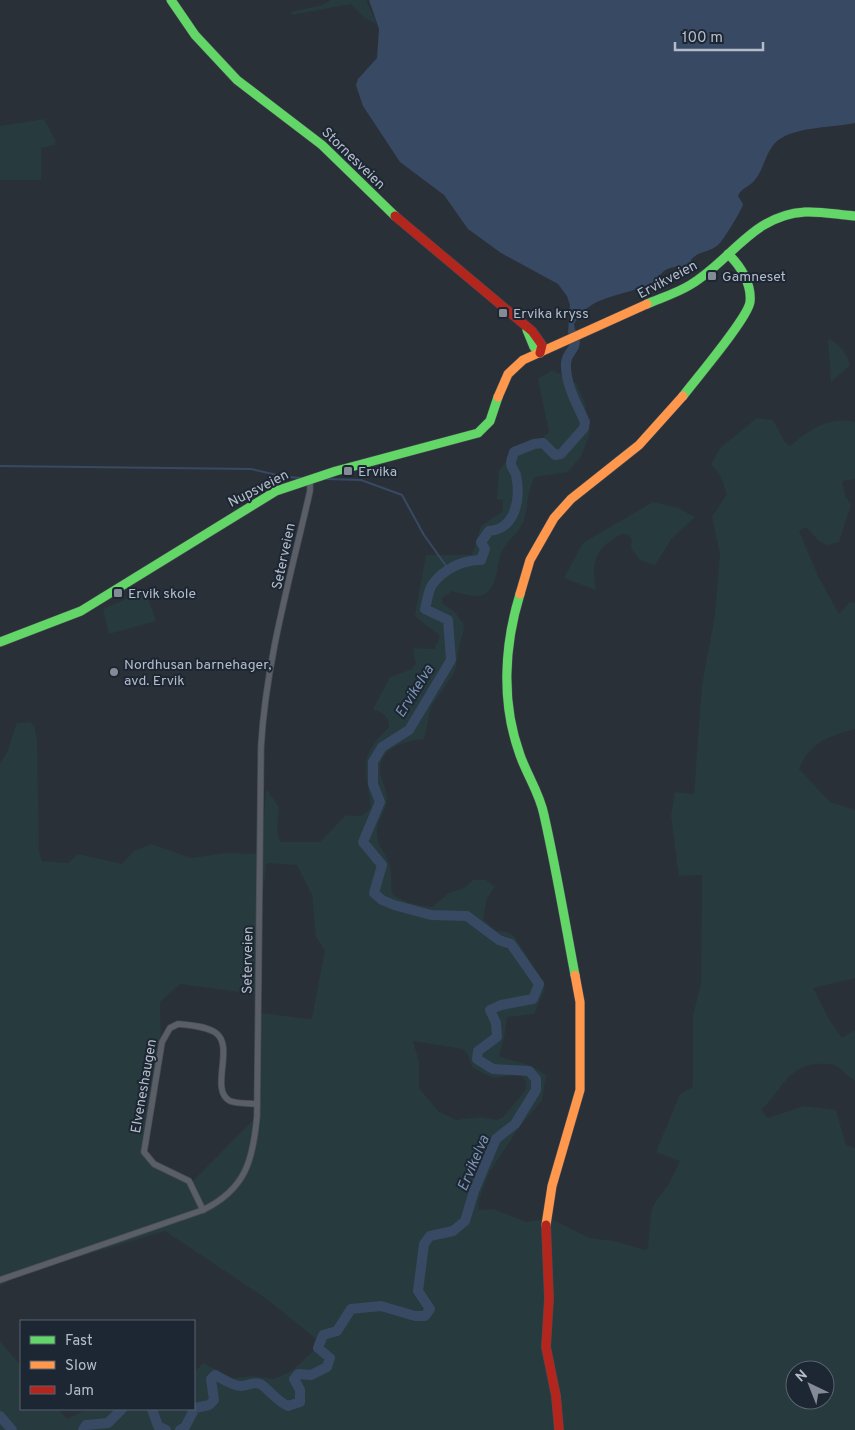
<svg xmlns="http://www.w3.org/2000/svg" width="855" height="1430" viewBox="0 0 855 1430" font-family="Overpass,sans-serif">
<rect width="100%" height="100%" fill="#2a3038"/>
<!-- green -->
<g fill="#273a3e" fill-rule="evenodd">
<path d="M331 0H366L377 24 365 18 351 4 292 15 291 12 322 5Z"/>
<path d="M44 119 56 142 54 145 41 148V180H0V126Z"/>
<path d="M828 339C841 345 846 352 850 365L831 382Z"/>
<path d="M552 370 576 383 585 403 590 434 581 456 568 472 535 477C526 491 529 508 523 522 519 533 508 540 502 551 496 563 499 589 482 595 475 598 460 593 452 591L442 598 443 604 454 611 463 623 464 630 459 646 455 671 431 707 424 739C407 741 381 746 380 769 380 779 387 789 387 799 387 810 377 820 377 831 376 844 385 852 389 863 392 872 391 884 392 894 404 903 418 905 432 907L449 893 464 888 473 880H486L495 887 487 898 483 919 496 931 507 932 514 936 545 984 544 991 534 1014 507 1017 504 1039 499 1056C517 1064 530 1061 546 1076L542 1100 518 1129 489 1173 478 1202 479 1210 493 1209 527 1222 549 1218 589 1238 615 1241 644 1250 648 1248 651 1212 655 1202 669 1184 680 1161 656 1152 680 1094 693 1087V1015L701 984 702 875 679 876 671 816 675 792 694 794 702 685 715 615 720 555 712 517 727 494 719 473 711 465 720 448 757 418 773 420 785 442 790 446C810 430 828 416 855 422V479L842 481 845 495 851 505 839 542 827 545 819 541 806 527 799 531 818 576 839 614 850 602 855 603V729C828 737 811 741 799 769L830 802 855 810V978L813 988 830 1021 842 1038 855 1030V1081C848 1077 843 1070 836 1066 830 1063 823 1064 817 1064 787 1066 781 1092 761 1110L768 1118 804 1106 836 1110 846 1145 855 1148V1430H0V1341L21 1366V1409H58L67 1419 88 1409H194V1373L203 1363 233 1378 253 1376 274 1379 293 1370 314 1350 316 1339 268 1300 165 1231 22 1274 0 1286V764L7 752 17 723 30 722 34 726 37 740 39 851 42 861 68 863 78 854 122 864 134 851 151 844 191 858 227 853 261 854 266 789 279 807 277 830 280 842H320L346 815C358 817 363 817 371 808 366 767 356 760 389 727 389 716 383 713 373 709L390 677 412 669 416 664 413 648 434 649 440 637C434 628 422 625 415 615L426 555H472L481 526 503 511V500L497 499 499 470 510 457 535 445 549 432 538 379ZM269 863 297 865 312 895 316 937 325 950 312 1018 308 1019 261 1013 257 1116 191 1183 154 1165 143 1151 161 1042 160 1002 180 984 261 995 263 893 266 864ZM413 1041 463 1049 467 1053 472 1067C478 1070 485 1075 491 1077 503 1080 529 1065 526 1090L503 1117 497 1120 480 1117 456 1120 438 1111 419 1088V1062ZM795 1370H825V1400H795Z"/>
<path d="M653 502 678 508 695 517 672 538 655 565 640 560 631 548 632 540 629 535 622 534C595 548 591 561 596 590L566 579 565 576 583 543Z"/>
<path d="M145 591 156 621 109 634 103 609Z"/>
</g>
<!-- water -->
<path fill="#384963" d="M369 0H855V123C833 128 790 126 774 144 765 155 763 171 754 181 749 187 741 188 738 196L743 204C743 208 723 241 718 245 709 253 699 250 691 260L692 269 687 272 680 266C660 269 664 273 652 284 648 287 641 288 637 289 611 298 589 298 574 324L576 334 571 336 568 333 570 305 567 296 558 284 501 253 468 229 444 195 400 162 363 106 356 85 358 79 377 58 379 29Z"/>
<g fill="none" stroke-linecap="round" stroke-linejoin="round">
<!-- stream -->
<g stroke="#384963" stroke-width="2">
<path d="M0 466 251 469 286 477 304 478"/>
<path d="M326 479 361 480 402 495 424 535 449 570"/>
</g>
<!-- river -->
<g stroke="#384963" stroke-width="10">
<path d="M152 1409 158 1426 166 1430"/>
<path d="M0 1416 12 1430"/>
<path d="M83 1430 86 1425 108 1423 122 1409"/>
<path d="M180 1430 185 1427 195 1408 209 1405 214 1400 211 1379 215 1375C223 1379 232 1386 241 1386 248 1386 253 1381 260 1384 268 1388 275 1400 288 1406L300 1402V1390L294 1379 298 1374 311 1375 327 1367 330 1358 318 1348 323 1335 337 1331 351 1309 381 1306 415 1316H425L430 1309 418 1291 424 1244 430 1236 453 1231 465 1221 474 1191 496 1139 515 1124 536 1090V1079L529 1071 493 1069 477 1059 478 1051 497 1037 496 1023 490 1010 501 1005 533 999 539 984 511 944 499 940 467 916 431 915 394 905 382 900 374 893 382 865 363 842 380 802 373 784V762L382 747 409 730 451 660 448 620 425 609C427 602 428 591 432 585 443 569 463 560 481 560L485 549 481 542 489 531C516 529 521 498 516 475 515 471 511 467 511 464 511 460 513 455 514 452L534 444 543 443 555 455 561 454 584 428 585 422C577 404 565 384 566 363 567 350 578 351 574 335"/>
</g>
<defs>
<g id="street">
<path d="M203 1210 189 1181 154 1164 144 1152 162 1042 170 1028 178 1024C189 1025 206 1026 216 1033 235 1047 209 1090 230 1101 238 1104 249 1103 257 1104"/>
<path d="M0 1280 203 1210C246 1189 253 1160 257 1116L261 747C266 660 291 575 310 491V479"/>
</g>
<g id="fast">
<path d="M171 0 195 35 237 80 322 145 395 216"/>
<path d="M647 304C661 298 677 293 690 285 731 261 752 215 805 212 821 211 839 215 855 216"/>
<path d="M527 330 534 347 540 353"/>
<path d="M683 396C695 380 748 318 750 302 752 284 740 265 728 254"/>
<path d="M520 594C504 646 501 703 520 755 527 775 540 794 544 815 556 868 565 922 575 975"/>
<path d="M0 642 81 611 276 491 336 471 478 433 490 421 498 397"/>
</g>
<g id="slow">
<path d="M498 397 508 374 523 360 647 304"/>
<path d="M520 594 530 560 554 518 571 499 639 445 683 396"/>
<path d="M546 1225 552 1186 580 1090V1002L575 975"/>
</g>
<g id="jam">
<path d="M395 216 532 331 542 345 540 353"/>
<path d="M546 1225 549 1299 546 1347 556 1396 559 1430"/>
</g>
</defs>
<!-- street casing -->
<use href="#street" stroke="#484c53" stroke-width="7"/>
<!-- fast casing -->
<use href="#fast" stroke="#484c53" stroke-width="10"/>
<!-- slow casing -->
<use href="#slow" stroke="#484c53" stroke-width="10"/>
<!-- jam casing -->
<use href="#jam" stroke="#484c53" stroke-width="10"/>
<!-- street -->
<use href="#street" stroke="#5a5e66" stroke-width="5.5"/>
<!-- fast -->
<use href="#fast" stroke="#63d668" stroke-width="9"/>
<!-- slow -->
<use href="#slow" stroke="#ff974d" stroke-width="9"/>
<!-- jam -->
<use href="#jam" stroke="#b3261e" stroke-width="9"/>
</g>
<!-- markers -->
<g fill="#848b96" stroke="#1d2633" stroke-width="2">
<rect x="707" y="271" width="10" height="10" rx="2.5"/>
<rect x="498" y="308" width="10" height="10" rx="2.5"/>
<rect x="343" y="466" width="10" height="10" rx="2.5"/>
<rect x="113" y="588" width="10" height="10" rx="2.5"/>
<circle cx="114" cy="672" r="5"/>
</g>
<g text-anchor="middle" stroke-width="4" stroke-linejoin="round" paint-order="stroke">
<!-- street labels -->
<g font-size="14" fill="#b4bcc9" stroke="#1d2633">
<text transform="translate(354 158) rotate(44)" y="5">Stornesveien</text>
<text transform="translate(667 279) rotate(-28)" y="5">Ervikveien</text>
<text transform="translate(258 488) rotate(-27)" y="5">Nupsveien</text>
<text transform="translate(283 556) rotate(-78)" y="5">Seterveien</text>
<text transform="translate(247 960) rotate(-89)" y="5">Seterveien</text>
<text transform="translate(143 1086) rotate(-80)" y="5">Elveneshaugen</text>
</g>
<!-- poi labels -->
<g font-size="14" fill="#b4bcc9" stroke="#1d2633" text-anchor="start">
<text x="722" y="281">Gamneset</text>
<text x="513" y="318">Ervika kryss</text>
<text x="358" y="476">Ervika</text>
<text x="128" y="598">Ervik skole</text>
<text x="124" y="669">Nordhusan barnehager,<tspan x="124" dy="16">avd. Ervik</tspan></text>
</g>
<!-- water labels -->
<g font-size="15" font-style="italic" fill="#7c92b1" stroke="#1d2633">
<text transform="translate(414 691) rotate(-58)" y="5">Ervikelva</text>
<text transform="translate(473 1163) rotate(-67)" y="5">Ervikelva</text>
</g>
</g>
<!-- legend -->
<rect x="20" y="1320" width="175" height="90" fill="#1d2633" stroke="#59626f"/>
<rect x="30" y="1336" width="25" height="8" fill="#63d668" stroke="#59626f"/>
<text x="65" y="1345" font-size="15" fill="#b4bcc9">Fast</text>
<rect x="30" y="1361" width="25" height="8" fill="#ff974d" stroke="#59626f"/>
<text x="65" y="1370" font-size="15" fill="#b4bcc9">Slow</text>
<rect x="30" y="1386" width="25" height="8" fill="#b3261e" stroke="#59626f"/>
<text x="65" y="1395" font-size="15" fill="#b4bcc9">Jam</text>
<!-- north arrow -->
<g transform="translate(810 1385) rotate(317)"><circle r="24" fill="#1d2633" stroke="#59626f"/>
<path d="M0-4L9 19L0 12L-9 19Z" fill="#848b96"/>
<text y="-8" font-size="14" font-weight="bold" text-anchor="middle" fill="#b4bcc9">N</text>
</g>
<!-- scale -->
<path d="M675 42v8h88v-8" fill="none" stroke="#b4bcc9" stroke-width="2.5"/>
<text x="682" y="42" font-size="15" fill="#b4bcc9" stroke="#1d2633" stroke-width="4" paint-order="stroke">100 m</text>
</svg>
